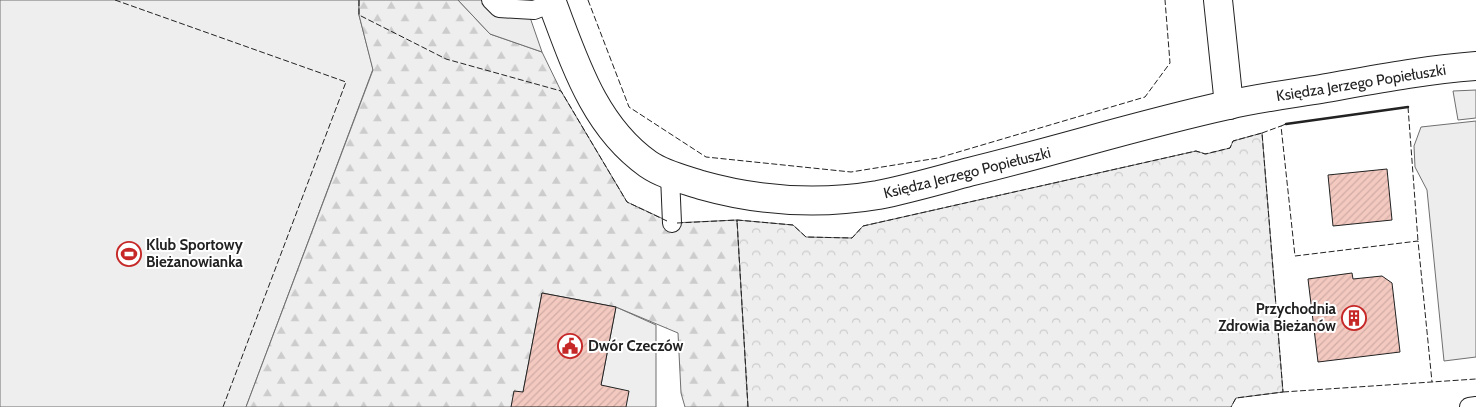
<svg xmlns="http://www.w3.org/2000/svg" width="1476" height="407" viewBox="0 0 1476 407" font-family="Cabin,sans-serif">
<defs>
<pattern id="forest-firs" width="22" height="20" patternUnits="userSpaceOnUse" patternTransform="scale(1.25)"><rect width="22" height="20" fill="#eee"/><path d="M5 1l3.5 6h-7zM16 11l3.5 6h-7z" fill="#ccc"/></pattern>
<pattern id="park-crowns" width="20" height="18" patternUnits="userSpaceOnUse" patternTransform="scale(1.25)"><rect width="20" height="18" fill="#eee"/><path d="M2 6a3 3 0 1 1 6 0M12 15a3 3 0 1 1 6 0" fill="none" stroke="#ccc"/></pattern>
<pattern id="building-hatch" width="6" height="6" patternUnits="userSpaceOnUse" patternTransform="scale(1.25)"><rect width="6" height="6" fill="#f3c9c0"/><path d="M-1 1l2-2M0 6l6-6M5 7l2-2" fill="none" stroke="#d0aca5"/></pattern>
</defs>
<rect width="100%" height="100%" fill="#fff"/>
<!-- grass -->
<g fill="#eee" stroke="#6f6f6f">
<path d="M0 0H359V15L373 69 246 407H0Z"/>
<path d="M1476 90V118L1458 120 1453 91Z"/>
<path d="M616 307 656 325V407H626L601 385Z"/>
</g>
<!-- forest -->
<path fill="url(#forest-firs)" stroke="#6f6f6f" d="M359 0H458L490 34 542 52 561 91 627 202 672 223 737 220 748 407H685L681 393 678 333 616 307 542 293 523 392 511 407H246L373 70 359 15Z"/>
<!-- park -->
<path fill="url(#park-crowns)" stroke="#6f6f6f" d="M1262 133 1283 392 1236 398 1231 407H748L737 220 793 225 806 237 852 238 863 226 1196 151 1206 154 1230 148 1233 141Z"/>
<!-- parking -->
<g fill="#ededed" stroke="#6f6f6f">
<path d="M458 0H524L542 52 490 34Z"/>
<path d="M1476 121V357L1444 361 1427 190 1415 167 1414 146 1421 127Z"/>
</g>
<!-- building -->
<g fill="url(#building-hatch)" stroke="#222">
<path d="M1387 169 1392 220 1333 226 1328 175Z"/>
<path d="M1352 273 1353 279 1382 276 1392 283 1400 352 1318 362 1308 279Z"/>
<path d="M542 293 616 307 601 385 629 391 626 407H511L514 391 523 392Z"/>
</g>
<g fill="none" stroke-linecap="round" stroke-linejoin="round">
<defs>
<g id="lane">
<path d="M491 0 499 8 534 10 552 3"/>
<path d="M670 176 672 223"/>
<path d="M1469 407 1476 406"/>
</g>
<g id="street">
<path d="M551 0C574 60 593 125 648 164 664 175 683 179 701 185 758 201 819 205 878 195 908 189 939 180 969 172 1056 151 1141 124 1228 105 1258 98 1290 94 1321 89 1372 80 1423 70 1476 66"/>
<path d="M1218 0 1229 105"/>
</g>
</defs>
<!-- lane casing -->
<use href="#lane" stroke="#222" stroke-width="20"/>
<!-- street casing -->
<use href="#street" stroke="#222" stroke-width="30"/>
<!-- lane -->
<use href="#lane" stroke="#fff" stroke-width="18"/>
<!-- street -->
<use href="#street" stroke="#fff" stroke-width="28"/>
<!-- fence -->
<g stroke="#222" stroke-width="1" stroke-dasharray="6 2.5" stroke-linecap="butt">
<path d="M115 0 346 82 223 407"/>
<path d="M359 0V15L446 59 561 91 627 202 667 221"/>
<path d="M588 0 629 107 706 157 851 172 938 158 1145 97 1170 63 1165 0"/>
<path d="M1408 107 1418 241"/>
<path d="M1286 124 1281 126 1295 256 1418 241 1432 382"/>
<path d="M1262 133 1281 126"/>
<path d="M677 223 737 220V222"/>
<path d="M1283 392 1476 379"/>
<path d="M748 407 737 220 793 225 806 237 852 238 863 226 1196 151 1205 154 1230 148 1233 141 1262 133 1283 392 1236 398 1231 407"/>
</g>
<!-- wall -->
<path stroke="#222" stroke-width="2.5" d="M1286 124 1408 107"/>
</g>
<!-- icons -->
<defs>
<symbol id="stadium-ring" viewBox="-11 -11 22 22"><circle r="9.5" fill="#fff" stroke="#c62828" stroke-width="1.5"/><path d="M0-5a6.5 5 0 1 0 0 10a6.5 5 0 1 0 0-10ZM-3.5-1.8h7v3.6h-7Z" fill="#c62828"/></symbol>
<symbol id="building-ring" viewBox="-11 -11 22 22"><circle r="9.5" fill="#fff" stroke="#c62828" stroke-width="1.5"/><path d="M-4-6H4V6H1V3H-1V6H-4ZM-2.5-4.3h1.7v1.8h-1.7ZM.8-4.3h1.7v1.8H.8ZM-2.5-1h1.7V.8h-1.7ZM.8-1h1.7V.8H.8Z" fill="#c62828"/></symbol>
<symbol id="civic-ring" viewBox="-11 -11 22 22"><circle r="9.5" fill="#fff" stroke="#c62828" stroke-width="1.5"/><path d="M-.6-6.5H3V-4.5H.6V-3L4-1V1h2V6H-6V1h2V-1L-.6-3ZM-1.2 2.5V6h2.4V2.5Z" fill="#c62828"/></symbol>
</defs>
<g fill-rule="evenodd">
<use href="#stadium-ring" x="115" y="240" width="28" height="28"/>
<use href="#building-ring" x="1340" y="304" width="28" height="28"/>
<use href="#civic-ring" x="556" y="332" width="28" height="28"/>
</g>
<g text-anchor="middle" stroke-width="4" stroke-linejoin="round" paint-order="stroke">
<!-- street labels -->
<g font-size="15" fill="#222" stroke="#fff">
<text transform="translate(1361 83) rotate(-9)" y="5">Księdza Jerzego Popiełuszki</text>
<text transform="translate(967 173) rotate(-14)" y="5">Księdza Jerzego Popiełuszki</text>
</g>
<!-- poi labels -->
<g font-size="15" font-weight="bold" fill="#222" stroke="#fff" text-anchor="start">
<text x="146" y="250">Klub Sportowy<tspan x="146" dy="17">Bieżanowianka</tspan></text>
<text x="1336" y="314" text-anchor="end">Przychodnia<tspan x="1336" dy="17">Zdrowia Bieżanów</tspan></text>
<text x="588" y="351">Dwór Czeczów</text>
</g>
</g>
</svg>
